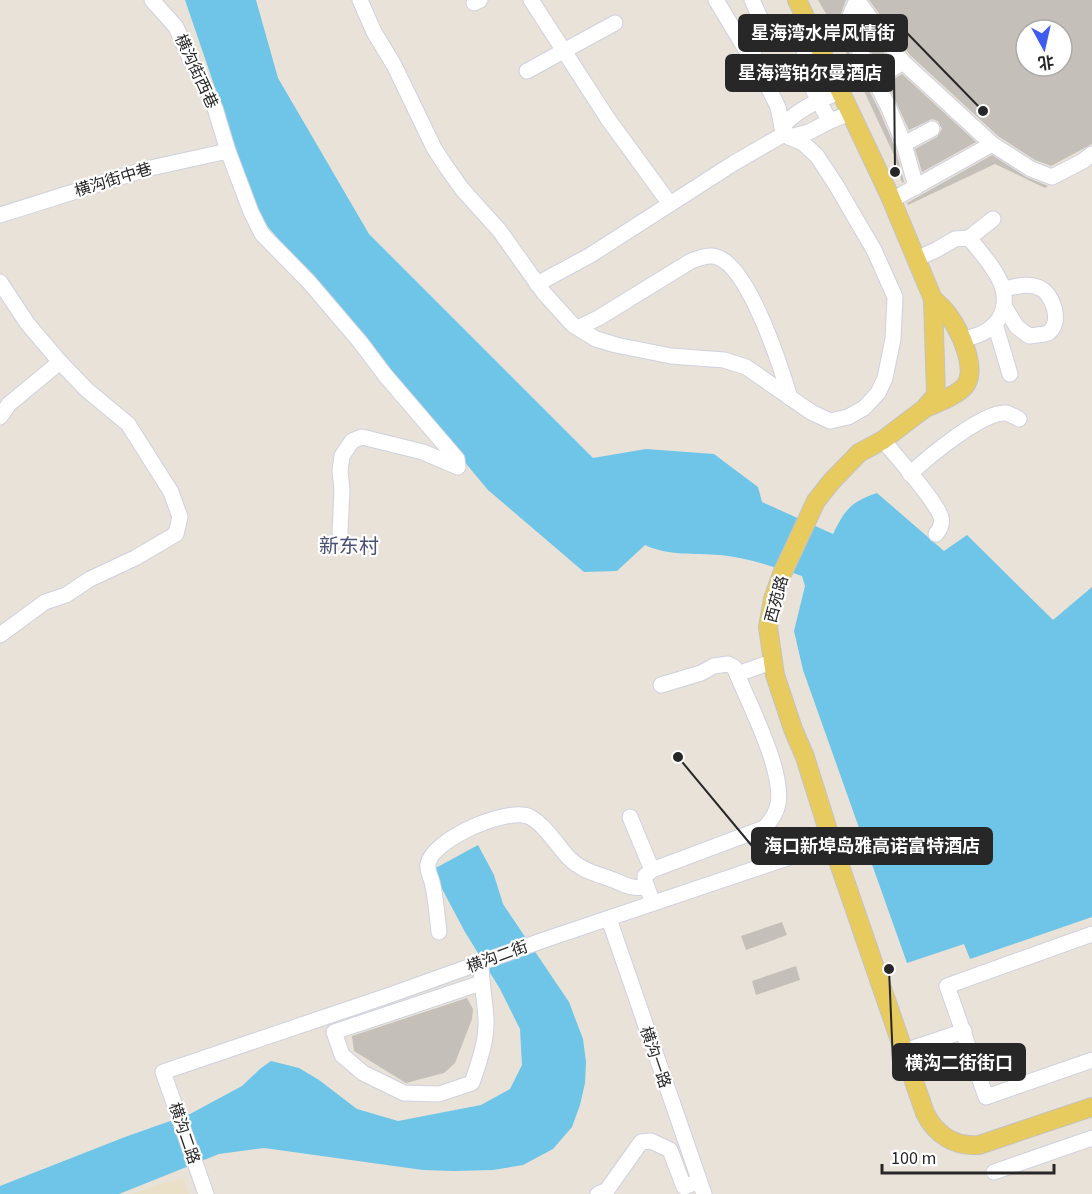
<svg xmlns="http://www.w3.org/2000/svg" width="1092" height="1194" viewBox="0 0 1092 1194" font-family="'Source Sans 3','Noto Sans SC',sans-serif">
<rect width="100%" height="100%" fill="#e9e2d8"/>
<!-- education -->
<path fill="#eae0c8" d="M183 1178 189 1194H131L157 1185Z"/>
<!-- water -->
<g fill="#6fc5e7">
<path d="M185 0H256L278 78 369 234 593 458 646 449 714 454 758 487 762 502 833 534C845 510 850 502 877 493L944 551 967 535 1053 620 1092 587V917L970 959 964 944 907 963 803 670 794 631 805 586 802 576C775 567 748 558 720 555 694 553 668 556 645 545L617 571 584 572 488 490 259 216Z"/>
<path d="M478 845 494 875 503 904 569 1002 583 1039 586 1062 585 1083 580 1105 572 1127 553 1149 523 1165 493 1170 454 1171 423 1170 264 1148 219 1154 119 1194H0V1186L125 1137 190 1114 242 1086 261 1068 271 1061 299 1068 319 1080 357 1109 398 1121 481 1105 510 1089 522 1065 520 1029 500 989 465 932 432 870Z"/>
</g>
<!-- building -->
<g fill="#c4bfb8" fill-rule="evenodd">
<path d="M818 0H846L839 19 841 36 879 110 895 147 904 182 902 183 894 155 834 27Z"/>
<path d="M869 0H1092V144L1051 166 1035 160 998 136 910 55ZM1026 30H1062V66H1026Z"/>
<path d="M859 19 889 59 878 66 860 31Z"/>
<path d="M902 74 976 142 922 172 915 149 937 137 942 129 938 121 932 119 909 130 887 83Z"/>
<path d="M992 155 1026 177 1048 186 1045 188 995 164 908 205 907 203Z"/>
<path d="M782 922 787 935 746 950 741 936Z"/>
<path d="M796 966 800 980 756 995 752 981Z"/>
<path d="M467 998 473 1009 472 1019 455 1063 444 1073 406 1083 354 1051 352 1036Z"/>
</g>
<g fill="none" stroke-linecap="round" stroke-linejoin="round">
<defs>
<g id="minor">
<path d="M152 0 176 27 191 61 205 86 215 108 228 151 251 212 262 234 309 282 361 343 385 375 457 459 458 467 423 452 362 437 352 441 342 456 340 471 342 490 340 532"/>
<path d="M360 0 374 32 394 65 434 148 445 165 462 189 499 230 544 293 573 325 596 339 616 345 671 356 724 360 746 367 811 412 830 421 848 417 864 408 878 393 885 378 893 339 895 297 874 250 836 185 817 156 803 143 789 137 782 127 778 107 767 85 716 0"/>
<path d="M531 0 608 119 670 204"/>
<path d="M857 0 849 18 851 34 888 106 904 144 916 187"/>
<path d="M857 0 903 62 992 144"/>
<path d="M474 3 480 0"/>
<path d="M814 34C810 41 806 47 804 55 802 72 821 107 830 121L851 113"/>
<path d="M750 58 759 40 763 24 752 0"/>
<path d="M527 71 615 23"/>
<path d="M875 79 903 62"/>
<path d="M782 127C798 108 819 101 841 91"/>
<path d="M789 137 809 132 830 121"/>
<path d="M904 144 932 129"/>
<path d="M892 200 992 144 1031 169 1052 177 1083 161 1092 154"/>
<path d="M0 215 146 169 228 151"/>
<path d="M969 238 993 219"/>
<path d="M916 259 936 250 955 239 969 238C981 253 998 271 1003 289 1010 319 988 336 961 339"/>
<path d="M0 282 27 323 60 362 87 390 128 424 171 492 180 517 176 534 135 558 90 579 66 595 45 602 0 635"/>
<path d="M537 284 589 256 734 163 786 133"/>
<path d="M1003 289C1015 287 1028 282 1040 288 1053 294 1063 323 1048 333 1043 335 1035 335 1029 336L1017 327 1004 306"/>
<path d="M995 324 1010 374"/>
<path d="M578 328 600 317 691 261C700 258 708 254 717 257 749 267 781 367 790 398"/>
<path d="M0 417 9 404 60 362"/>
<path d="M883 440C895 455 936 501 941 517 943 524 940 529 936 534"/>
<path d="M910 474C927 458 983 411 1006 413 1010 414 1015 417 1019 419"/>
<path d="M661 685 701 673 714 666 728 664 734 667 737 674"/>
<path d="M630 817 652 870"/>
<path d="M653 903 645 882V876L652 870 764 828C771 821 776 814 778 804 784 771 750 706 737 674L772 662"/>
<path d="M609 919 704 1194"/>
<path d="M439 932C437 916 436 897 432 882 430 875 427 871 428 864 432 840 507 806 530 817 545 825 556 844 568 857 581 871 598 874 616 881 621 883 628 887 633 887 637 888 643 887 647 887"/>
<path d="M1092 934 947 986 986 1097 1092 1060"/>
<path d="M481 983 334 1032 342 1055 363 1073 404 1093 439 1094 472 1083C479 1062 487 1041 486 1019 485 1000 481 982 481 962"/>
<path d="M904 1051 964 1031"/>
<path d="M994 1172 1092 1138"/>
<path d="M206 1194 163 1072 390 995 544 940 832 843"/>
<path d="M598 1194 607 1190 641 1142 651 1141 670 1150 684 1187 699 1181"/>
</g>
<g id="major">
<path d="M797 0 889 194 933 299 936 395 924 409 883 440 859 453 831 482 816 501 782 574 773 599 768 627 775 675 793 729 805 757 832 843 925 1113C936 1135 955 1147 979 1145L1092 1107"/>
<path d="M928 407C939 402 956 396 965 386 978 369 960 331 949 316 945 309 938 304 933 299"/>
</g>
</defs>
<!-- minor casing -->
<use href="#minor" stroke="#ced1df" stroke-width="17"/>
<!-- major casing -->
<use href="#major" stroke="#c3c3c3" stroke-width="20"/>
<!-- minor -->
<use href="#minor" stroke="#fff" stroke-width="15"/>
<!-- major -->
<use href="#major" stroke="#e8cb5e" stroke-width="18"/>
</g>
<g text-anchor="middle" stroke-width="4.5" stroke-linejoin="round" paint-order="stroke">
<!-- street labels -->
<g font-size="16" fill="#272727" stroke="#fff">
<text transform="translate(197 71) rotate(65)" y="6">横沟街西巷</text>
<text transform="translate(113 179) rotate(-17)" y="6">横沟街中巷</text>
<text transform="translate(776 599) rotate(-75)" y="6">西苑路</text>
<text transform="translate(497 956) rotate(-20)" y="6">横沟二街</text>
<text transform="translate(656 1057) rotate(71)" y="6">横沟一路</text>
<text transform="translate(185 1133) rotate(71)" y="6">横沟二路</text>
</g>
<!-- quarter labels -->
<g font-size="20" fill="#4a5174" stroke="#fff">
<text x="349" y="553">新东村</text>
</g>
</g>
<!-- callouts -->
<path fill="none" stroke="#272727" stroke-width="2" d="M983 111L907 33M895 172L894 73M678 757L752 846M889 969L893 1062"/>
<g fill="#272727" stroke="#fff" stroke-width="2">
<circle cx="983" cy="111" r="6"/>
<circle cx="895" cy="172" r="6"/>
<circle cx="678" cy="757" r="6"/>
<circle cx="889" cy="969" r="6"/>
</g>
<g fill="#272727" stroke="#272727" stroke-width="2">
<rect x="739" y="15" width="168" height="36" rx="6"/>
<rect x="726" y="55" width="168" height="36" rx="6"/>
<rect x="752" y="828" width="240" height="36" rx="6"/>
<rect x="893" y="1044" width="132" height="36" rx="6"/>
</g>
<g font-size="18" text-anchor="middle" font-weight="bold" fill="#fff">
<text x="823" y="39">星海湾水岸风情街</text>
<text x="810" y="79">星海湾铂尔曼酒店</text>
<text x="872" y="852">海口新埠岛雅高诺富特酒店</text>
<text x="959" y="1069">横沟二街街口</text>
</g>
<!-- north arrow -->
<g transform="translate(1044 48) rotate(172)"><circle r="28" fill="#ffffff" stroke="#a9a9a9" stroke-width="1.5"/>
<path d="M0-4.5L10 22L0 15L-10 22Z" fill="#3e5cf0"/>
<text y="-9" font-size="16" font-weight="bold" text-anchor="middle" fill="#272727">北</text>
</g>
<!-- scale -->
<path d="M882 1164v9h172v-9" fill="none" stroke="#272727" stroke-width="3"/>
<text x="891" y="1164" font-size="18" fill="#272727" stroke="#ffffff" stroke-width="4.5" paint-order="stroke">100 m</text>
</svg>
